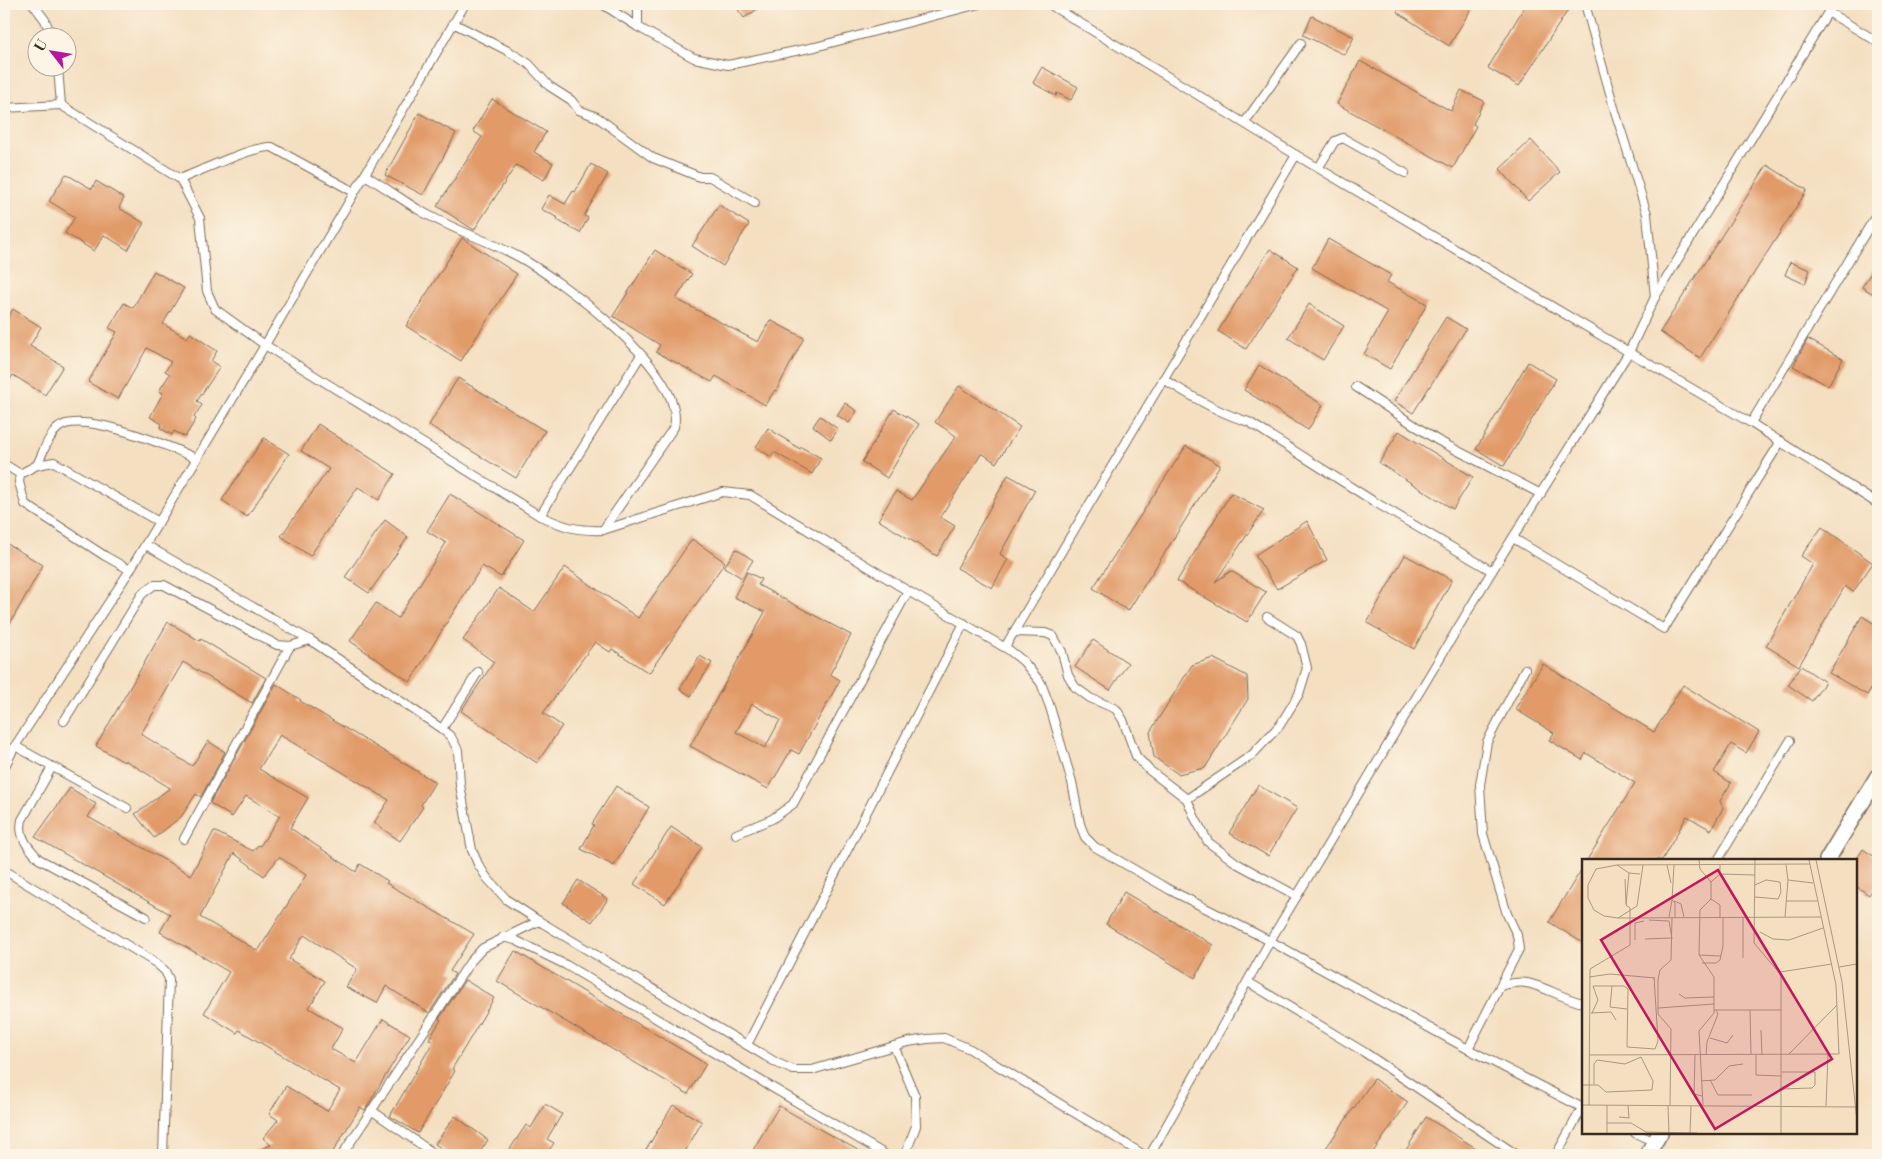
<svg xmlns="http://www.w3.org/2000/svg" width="1882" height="1159" viewBox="0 0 1882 1159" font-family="'Libre Bodoni',serif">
<rect width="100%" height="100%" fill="#fcf5e5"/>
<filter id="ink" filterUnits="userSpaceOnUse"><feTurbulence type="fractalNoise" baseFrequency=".02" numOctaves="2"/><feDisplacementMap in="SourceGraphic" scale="10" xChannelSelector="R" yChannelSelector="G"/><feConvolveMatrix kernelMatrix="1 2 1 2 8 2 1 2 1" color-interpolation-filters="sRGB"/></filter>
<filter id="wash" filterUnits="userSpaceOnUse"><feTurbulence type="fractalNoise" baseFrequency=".0096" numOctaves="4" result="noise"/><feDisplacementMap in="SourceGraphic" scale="20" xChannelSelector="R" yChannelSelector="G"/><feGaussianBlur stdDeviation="1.12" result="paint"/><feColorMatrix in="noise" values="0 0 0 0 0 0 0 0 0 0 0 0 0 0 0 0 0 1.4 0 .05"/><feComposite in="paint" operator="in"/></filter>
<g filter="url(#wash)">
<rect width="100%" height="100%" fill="#f4dfc1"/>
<g id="blocks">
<!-- building -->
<g fill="#e19a68" fill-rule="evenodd">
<path d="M734 4H765L744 18Z"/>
<path d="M1402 4H1474L1449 46 1397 12Z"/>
<path d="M1526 4H1559L1568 10 1519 86 1488 68Z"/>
<path d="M1312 16 1354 37 1345 55 1303 35Z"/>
<path d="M1360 61 1451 111 1461 90 1484 101 1473 124 1476 126 1453 168 1337 104Z"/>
<path d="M1042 67 1078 87 1071 100 1057 93 1056 96 1033 83Z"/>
<path d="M492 99 546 132 534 152 553 163 544 180 516 165 474 230 437 206 482 137 473 131Z"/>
<path d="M419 113 456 133 423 195 385 175Z"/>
<path d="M1531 140 1560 172 1528 201 1500 169Z"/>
<path d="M591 164 608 174 584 216 588 218 580 233 557 220 558 218 541 209 549 195 565 204 573 191 575 192Z"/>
<path d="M1767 165 1807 190 1700 358 1660 332Z"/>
<path d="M66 174 92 189 96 181 124 198 119 208 144 223 128 250 104 235 94 251 65 233 75 217 49 201Z"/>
<path d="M719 205 749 224 723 266 692 246Z"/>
<path d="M462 238 517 274 461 361 406 326Z"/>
<path d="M1328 239 1391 275 1387 282 1427 304 1390 369 1364 354 1388 312 1312 268Z"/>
<path d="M1270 249 1298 267 1246 349 1218 331Z"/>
<path d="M655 250 692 274 676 299 758 342 770 320 804 338 776 391 775 390 765 405 716 376 712 382 656 352 660 345 613 316Z"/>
<path d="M1790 262 1810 270 1805 284 1785 275Z"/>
<path d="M1878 262V297L1862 287Z"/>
<path d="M154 271 184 288 163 324 187 338 190 333 217 351 211 361 220 367 197 401 202 405 194 417 196 419 185 437 174 431 172 435 160 428 162 424 150 417 163 393 159 391 170 374 165 371 171 362 147 348 118 399 88 382 117 332 109 328 124 303 133 308Z"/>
<path d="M1309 304 1344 326 1323 360 1288 338Z"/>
<path d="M13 309 41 327 30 346 63 366 45 395 13 375 4 389V324Z"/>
<path d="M1446 317 1466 329 1413 413 1394 401Z"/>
<path d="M1808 339 1843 359 1828 386 1793 366Z"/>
<path d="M1528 362 1556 379 1504 466 1476 449Z"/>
<path d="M1259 365 1323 405 1308 430 1244 390Z"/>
<path d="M458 378 545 431 516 478 429 425Z"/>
<path d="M959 386 1020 427 996 463 982 453 940 517 955 526 937 556 878 520 896 491 912 500 956 436 935 422Z"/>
<path d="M845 403 857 411 849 423 837 415Z"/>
<path d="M894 409 919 424 887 478 862 462Z"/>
<path d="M820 416 838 429 831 440 813 426Z"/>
<path d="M318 424 395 474 379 500 358 487 310 556 281 536 329 469 301 451Z"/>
<path d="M768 428 800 449 801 447 821 458 812 474 774 452 771 457 756 447Z"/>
<path d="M1399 431 1473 477 1453 509 1379 463Z"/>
<path d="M264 438 289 454 247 517 222 500Z"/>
<path d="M1186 446 1220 465 1128 611 1093 588Z"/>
<path d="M1008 475 1035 490 1000 554 1008 559 992 588 957 568Z"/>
<path d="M1231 493 1264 510 1215 582 1231 571 1266 592 1247 622 1177 581Z"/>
<path d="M450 494 524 540 501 577 482 566 410 682 350 641 376 603 398 618 446 543 427 531Z"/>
<path d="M385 520 408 537 369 593 345 577Z"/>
<path d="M1307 521 1327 560 1277 589 1255 555Z"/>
<path d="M1822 527 1873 563 1853 592 1845 586 1799 666 1766 646 1813 564 1801 556Z"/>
<path d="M692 539 725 562 649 673 612 649 610 652 595 642 543 713 562 726 537 763 461 711 494 662 463 640 499 588 534 612 565 567 638 618Z"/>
<path d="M4 542 43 565 4 634Z"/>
<path d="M736 549 753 560 742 578 724 567Z"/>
<path d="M1405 555 1452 580 1414 649 1367 623Z"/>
<path d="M747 572 761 579 758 585 851 635 830 674 840 680 799 754 791 750 768 789 690 746 765 612 734 597ZM752 704 780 720 765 748 736 732Z"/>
<path d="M1862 616 1878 626V677L1867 695 1829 673Z"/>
<path d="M168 622 200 641 201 639 266 678 252 703 183 662 141 734 192 766 208 741 225 752 201 797 196 794 181 817 154 838 135 814 170 788 125 760 124 762 96 746Z"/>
<path d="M1093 640 1128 663 1110 690 1075 667Z"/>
<path d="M700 656 712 663 691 696 680 689Z"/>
<path d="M1213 658 1247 676 1248 699 1205 768 1178 774 1154 757 1150 732 1192 665Z"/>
<path d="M1543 664 1654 732 1683 685 1759 732 1746 753 1731 744 1714 772 1731 783 1720 801 1723 808 1711 830 1687 816 1662 860H1587L1635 783 1586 753 1582 760 1549 740 1554 733 1515 709Z"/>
<path d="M1801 666 1825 682 1812 701 1788 685Z"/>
<path d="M276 684 301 700 300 701 435 782 421 805 423 807 400 841 374 823 389 800 280 735 259 769 308 798 290 828 356 872 360 864 388 881 386 883 474 934 450 971 455 974 429 1013 386 986 377 1003 346 987 357 969 304 935 289 959 325 981 309 1008 343 1028 331 1049 356 1063 383 1019 410 1035 365 1110 360 1107 331 1155H248V1154L271 1145 263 1138 278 1120 269 1114 286 1086 327 1111 340 1090 239 1030 237 1033 204 1013 229 972 160 932 170 914 35 837 70 788 96 804 88 817 191 875 214 831 253 851 258 845 260 846 280 816 246 796 232 817 210 803ZM234 853 264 876 279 857 306 875 258 951 200 917Z"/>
<path d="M1258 785 1297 808 1268 856 1229 833Z"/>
<path d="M616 786 649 807 614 866 581 849 594 825 592 824Z"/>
<path d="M671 827 702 847 665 904 634 884Z"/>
<path d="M1863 849 1878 859V881L1869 895 1856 886V860Z"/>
<path d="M1583 867V943L1549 922Z"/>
<path d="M578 880 608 899 592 922 563 903Z"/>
<path d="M1124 892 1213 945 1195 978 1106 924Z"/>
<path d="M515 951 706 1064 688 1094 497 981Z"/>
<path d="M465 980 494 998 452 1069 455 1071 418 1133 390 1116 433 1042 429 1039 441 1020 439 1019Z"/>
<path d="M1374 1079 1408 1102 1371 1155H1321Z"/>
<path d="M545 1104 562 1114 547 1139 554 1143 546 1155H506L526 1125 531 1128Z"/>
<path d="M673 1105 702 1122 683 1155H643Z"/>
<path d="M779 1106 821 1130 867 1155H750Z"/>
<path d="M455 1116 488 1140 478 1155H451L435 1144Z"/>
<path d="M1426 1117 1487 1155H1403Z"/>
</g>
</g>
</g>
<g filter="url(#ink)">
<use href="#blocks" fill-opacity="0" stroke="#7c6957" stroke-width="1"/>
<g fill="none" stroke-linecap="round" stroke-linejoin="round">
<defs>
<g id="lane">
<path d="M33 4 45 20 52 38"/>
<path d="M602 4 638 27 694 58 728 65 815 47 979 4"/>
<path d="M1049 4 1296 155 1629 352 1751 423 1878 504"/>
<path d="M1585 4 1615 111 1647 214 1655 297"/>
<path d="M1828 12 1878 42"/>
<path d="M453 23 510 52 529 64 549 86 571 100 579 110 597 117 653 158 700 177H710L755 203"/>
<path d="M638 27V4"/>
<path d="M58 68 61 105"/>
<path d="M4 108 61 105 180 179 200 218 207 291 215 309 265 345 540 516C565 527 576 531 603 530L723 492 750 495 908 591 1009 650 1023 661 1041 683 1050 707 1072 782 1080 824 1085 837 1095 847 1170 890 1270 941 1468 1049 1583 1108"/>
<path d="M1245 122 1301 43"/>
<path d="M1319 167 1335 141 1343 138 1405 173"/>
<path d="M365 175C383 186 401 199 419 210 451 229 487 240 519 257 562 281 687 372 674 427L603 530"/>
<path d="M180 179C198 172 255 145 272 147L354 192"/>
<path d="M1163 379C1192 396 1216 412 1249 422L1373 501 1492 571"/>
<path d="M1356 387 1437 440 1541 494"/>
<path d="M1751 423 1878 212"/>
<path d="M4 464 20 474 37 465 54 462 159 522"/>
<path d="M37 465C43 453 48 436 58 428 80 409 173 447 197 459"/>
<path d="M20 474 19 482 25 504 105 556 130 570"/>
<path d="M540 516 641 355"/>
<path d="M1513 538 1664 629 1781 441"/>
<path d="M146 545 310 640 442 729 451 737 458 750 460 785 472 850 478 864 487 878 507 900 539 921 777 1063 793 1070H812L908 1042 927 1039 944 1038 970 1049 1144 1155"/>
<path d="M1014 632 1045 633 1053 636 1062 652 1068 675 1075 687 1090 698 1116 709 1123 720 1136 756 1149 770 1187 799 1195 818 1208 842 1238 864 1297 896"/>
<path d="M1005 647 1296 155"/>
<path d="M64 721 142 594 154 585H164L277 645 290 646 310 640"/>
<path d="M442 729 478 672"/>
<path d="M15 746 127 808"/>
<path d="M52 767 22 820C18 837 28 847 39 859L146 917"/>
<path d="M4 768 15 746 130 570 265 345 465 4"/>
<path d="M1187 799 1252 755 1280 725 1299 694 1307 668 1301 644 1297 636 1267 617"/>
<path d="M736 834 772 819 793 804 908 591"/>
<path d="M184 839 290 646"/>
<path d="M1718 860 1790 741"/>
<path d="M4 870 156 963 165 971 169 979 163 1155"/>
<path d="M503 937 515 940 566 965 886 1155"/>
<path d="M1248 982 1364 1052 1517 1155"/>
<path d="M1500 986C1508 984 1518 981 1527 983 1546 987 1564 999 1583 1003"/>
<path d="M747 1045 964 623"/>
<path d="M894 1046 915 1096 916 1126 905 1155"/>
<path d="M1468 1049 1519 949 1517 935 1507 914 1483 834 1480 785 1487 742 1525 669"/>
<path d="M371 1110 436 1155"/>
<path d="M1635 1133 1655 1142"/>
<path d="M342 1155 470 962 483 948 539 921"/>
<path d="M1150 1155 1270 941 1492 571 1629 352 1655 297 1833 4"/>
<path d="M1556 1155 1582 1108"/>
</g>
<g id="street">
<path d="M1827 860 1878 776"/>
<path d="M1647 1155 1660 1133"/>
</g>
</defs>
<!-- lane casing -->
<use href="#lane" stroke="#7c6957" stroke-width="10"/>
<!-- street casing -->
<use href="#street" stroke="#7c6957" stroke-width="18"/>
<!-- lane -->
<use href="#lane" stroke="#fff" stroke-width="8"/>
<!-- street -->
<use href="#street" stroke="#fff" stroke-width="15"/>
</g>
</g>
<!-- overview -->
<g transform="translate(1582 859)">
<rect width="275" height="275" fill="#f4dfc1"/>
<path fill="none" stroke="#aa9780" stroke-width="1" d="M117 1 118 10 129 23V40L118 51 117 96 132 118V154L117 172 121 246M173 1 172 84 199 116V274M234 1 260 123 275 262M35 6 228 5M85 6 89 24M92 6 90 41 93 44V58M58 15 47 14 35 6 14 10 6 26V39L12 51 22 57 36 59 55 47 61 6M138 15 173 16M43 20 44 45M206 21 231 24M129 23 138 15V6M173 38 196 40 199 33 198 23 184 21 173 26M129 40 138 46V58M92 42 99 45 102 58M204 42H235M87 58 90 41M161 58V99M203 58 206 21 204 6M36 59 239 58M67 61 87 62 90 80M178 73 191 80 207 81 241 69M63 80 89 79M53 81V64L62 62M117 96 139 97M120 104H134L138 101 141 87V58M257 108 275 105M198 113 250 105M7 118 28 115 73 119M30 127 28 148 45 150M97 135 103 139 132 138M76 149 132 145M132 151H199M168 151 169 195M9 154 29 153 34 161M10 154 16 141 11 127H42L46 130 45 188 73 190 76 182 72 118M179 171 180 196M128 179 145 184 151 176M207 195 255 146M7 196 257 195 254 126 227 1M113 196 112 235 120 237M124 196 125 183 136 155 134 151M174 196V216L199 217M128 221 136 236H170M119 222 133 221 147 207 161 205M12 225V205L15 201 43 205 59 198M0 226H16L24 233 70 231 71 222 59 198M199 230 230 229 233 226V213H200M0 246 275 248M7 246 8 110 48 86V49L44 46 47 14M25 246V274M86 247 87 274M88 247 89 170 76 155V121L78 111 89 101 90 58M244 247 246 195M37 258 47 259 46 246M25 264H49L64 273 115 274M108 274 109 247"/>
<path fill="#c2185b" fill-opacity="0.15" stroke="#c2185b" stroke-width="2.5" d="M136 11 250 200 133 270 19 81Z"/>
<rect width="275" height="275" fill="none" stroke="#3b2a1e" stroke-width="2.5"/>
</g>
<!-- margin -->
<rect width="1882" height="1159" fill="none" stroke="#fcf5e5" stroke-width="20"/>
<!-- north arrow -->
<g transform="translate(52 52) rotate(301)"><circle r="24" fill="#fcf5e5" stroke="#afa495"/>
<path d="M0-4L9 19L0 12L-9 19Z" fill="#b5179e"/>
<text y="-8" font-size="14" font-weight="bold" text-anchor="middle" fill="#3b2a1e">U</text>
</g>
</svg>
